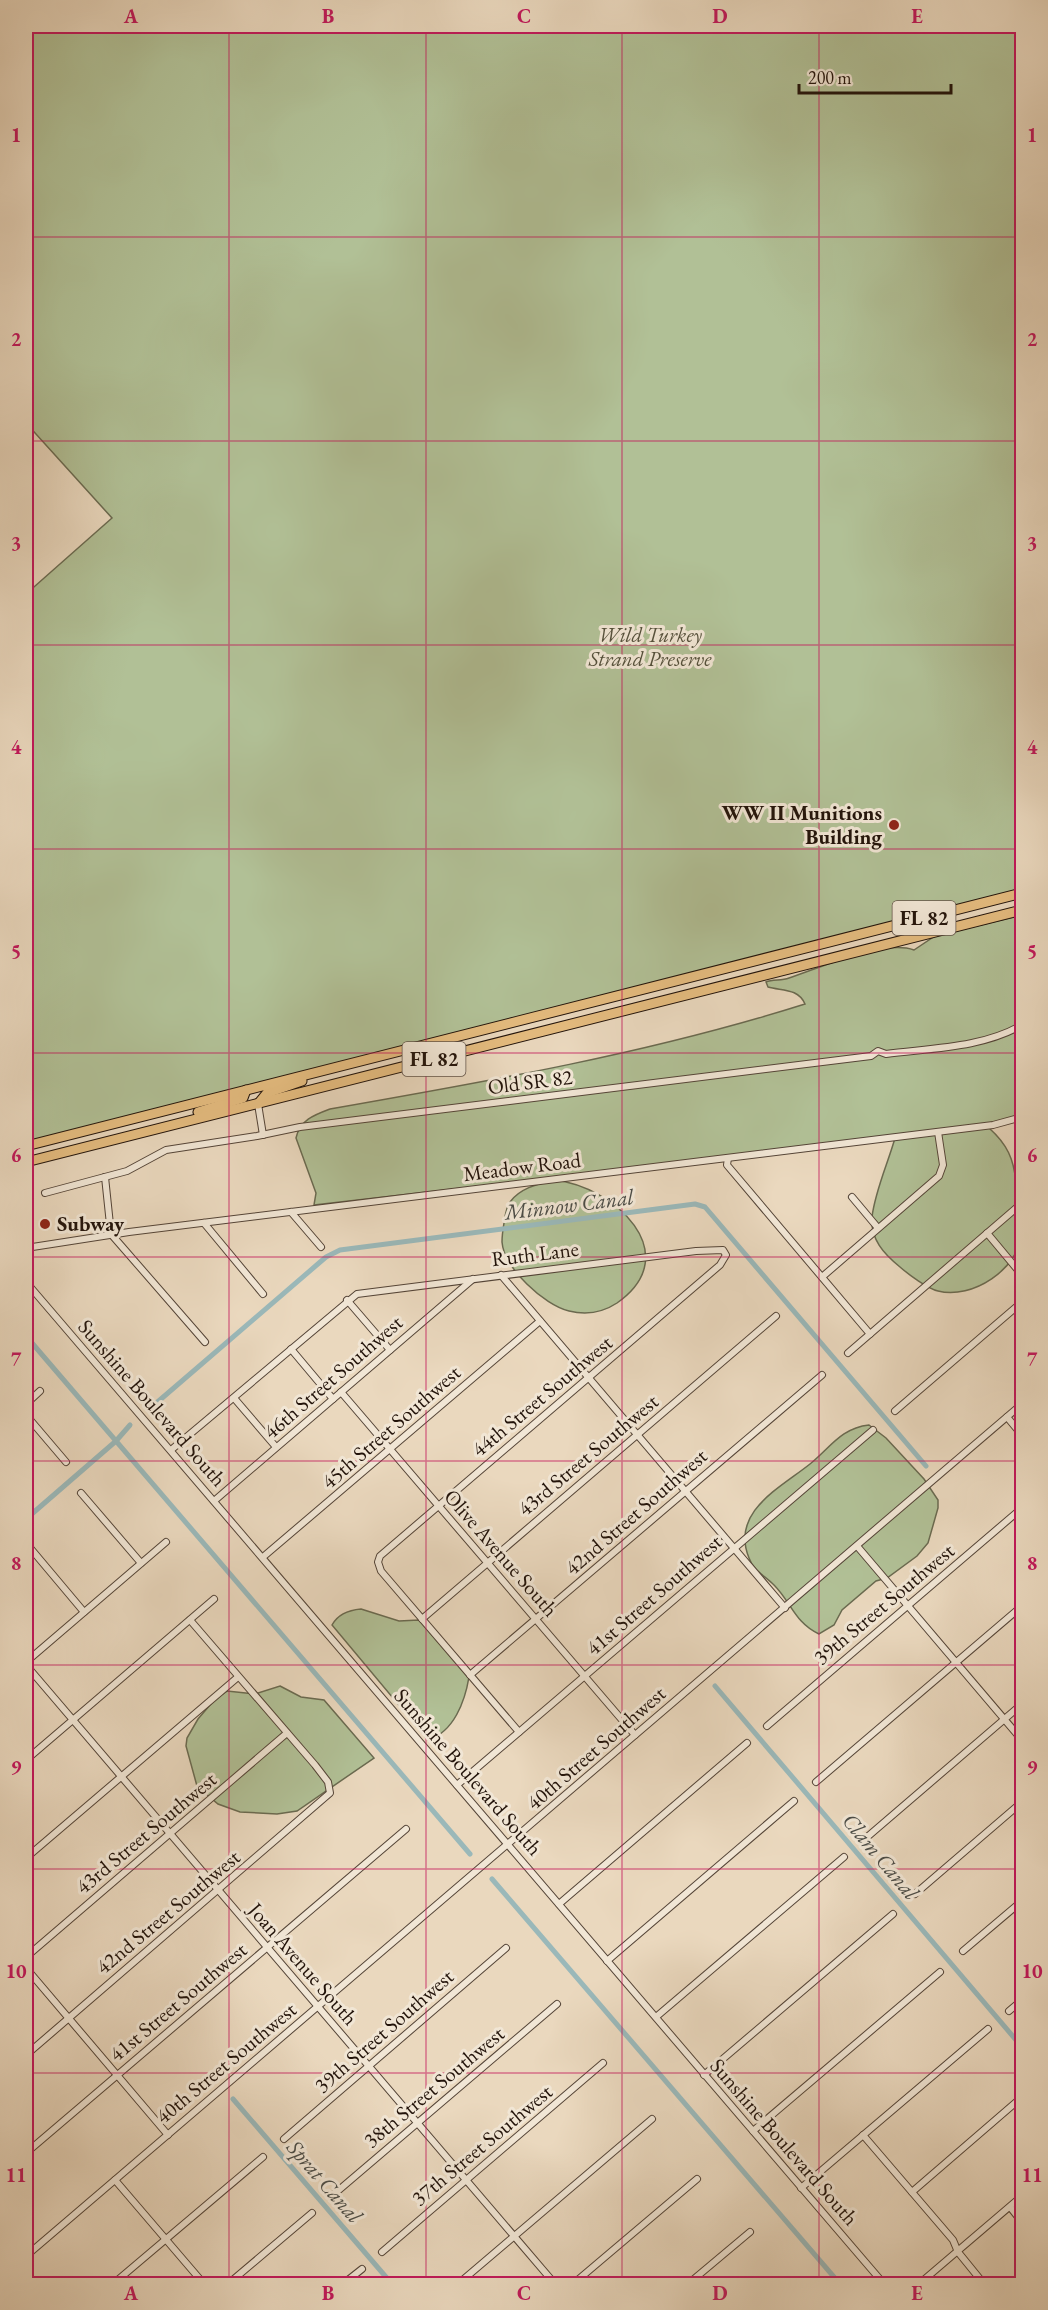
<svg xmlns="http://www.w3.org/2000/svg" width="1048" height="2310" viewBox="0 0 1048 2310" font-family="'EB Garamond',serif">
<rect width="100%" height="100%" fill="#ead8be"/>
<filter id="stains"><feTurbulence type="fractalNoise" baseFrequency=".00333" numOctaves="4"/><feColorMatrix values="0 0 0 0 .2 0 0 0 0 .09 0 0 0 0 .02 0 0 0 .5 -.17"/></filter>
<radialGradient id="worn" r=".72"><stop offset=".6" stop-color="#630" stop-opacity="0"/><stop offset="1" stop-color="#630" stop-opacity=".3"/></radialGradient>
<!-- green -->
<g fill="#b1c096" stroke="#6a6a50" stroke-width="1.5">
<path d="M26 26H1022V890L26 1143V594L112 518 26 423Z"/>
<path d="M1022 915V1119L989 1128C1007 1144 1014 1159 1016 1183 1018 1201 1025 1213 1022 1233 1019 1269 972 1300 938 1291 928 1289 908 1274 900 1267 884 1254 870 1239 872 1217 875 1191 888 1163 895 1138L314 1205 316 1193 296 1138C300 1120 314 1115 330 1109 490 1081 650 1053 805 1004 798 988 782 991 768 987L766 982C773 979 781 981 789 978 820 968 883 939 914 950L935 936Z"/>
<path d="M554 1180C614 1186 687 1254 617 1303 602 1313 586 1315 569 1311 544 1305 504 1268 502 1242 502 1236 503 1229 504 1223 505 1217 506 1207 510 1202 520 1188 538 1184 554 1180Z"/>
<path d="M869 1425 886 1438 924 1479 938 1500V1508L928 1543 917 1556 887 1578 876 1581 842 1610 834 1625 819 1634C795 1623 791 1602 774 1585 765 1576 753 1570 749 1558 730 1512 780 1488 810 1464 830 1448 841 1428 869 1425Z"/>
<path d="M361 1609 399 1621 419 1620 469 1677C465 1701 454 1732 428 1740L332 1625C338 1614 349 1610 361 1609Z"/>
<path d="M280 1686 301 1697 324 1700 374 1758 297 1811 277 1814 240 1812 218 1804 197 1786 186 1746 187 1738 198 1719 216 1698 227 1691 255 1694Z"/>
</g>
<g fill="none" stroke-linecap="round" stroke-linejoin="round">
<!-- canal -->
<g stroke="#9ab8b9" stroke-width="5">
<path d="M26 1336 470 1854"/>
<path d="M154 1405 326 1257 340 1250 695 1204 705 1207 926 1466"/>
<path d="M26 1519 116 1441 130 1425"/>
<path d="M715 1686 1022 2047"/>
<path d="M492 1879 840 2284"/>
<path d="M233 2099 392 2284"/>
</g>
<defs>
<g id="minor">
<path d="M258 1104 263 1135"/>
<path d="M728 1158 727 1165 870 1334"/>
<path d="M105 1177 111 1234 205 1342"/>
<path d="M45 1193 127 1171 166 1150 257 1136 300 1127 871 1056 878 1051 886 1054C932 1048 982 1048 1022 1025"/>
<path d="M852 1197 878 1228"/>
<path d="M291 1212 321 1247"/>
<path d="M204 1223 263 1294"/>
<path d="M987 1233 1022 1275"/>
<path d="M26 1248 129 1232 993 1125 1022 1117"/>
<path d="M501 1275 785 1608"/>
<path d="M822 1277 939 1176 943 1165 938 1132"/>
<path d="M26 1282 884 2284"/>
<path d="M347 1300 390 1350"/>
<path d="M291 1349 333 1399"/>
<path d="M848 1353 1022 1203"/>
<path d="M341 1392 635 1735"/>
<path d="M234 1398 276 1447"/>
<path d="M26 1404 40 1391"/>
<path d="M895 1411 1022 1302"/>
<path d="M26 1415 66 1462"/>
<path d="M1007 1417 1022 1435"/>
<path d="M171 1450 357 1294 696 1251 723 1250 726 1255 720 1265 380 1556 378 1562 381 1571 519 1732"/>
<path d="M81 1493 141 1563"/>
<path d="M214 1501 473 1279"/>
<path d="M26 1543 84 1612"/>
<path d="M857 1546 1022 1740"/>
<path d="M263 1557 540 1321"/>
<path d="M422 1619 776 1316"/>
<path d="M26 1662 166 1542"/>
<path d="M26 1665 555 2284"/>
<path d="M470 1675 822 1375"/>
<path d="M767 1726 1022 1508"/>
<path d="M26 1760 214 1599"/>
<path d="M816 1782 1022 1606"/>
<path d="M457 1785 873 1430"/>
<path d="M866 1838 1022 1704"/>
<path d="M26 1858 238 1677"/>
<path d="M915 1894 1022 1802"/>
<path d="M559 1904 747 1743"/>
<path d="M963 1951 1022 1901"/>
<path d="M26 1957 287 1733"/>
<path d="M607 1961 794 1801"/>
<path d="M26 1968 168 2135"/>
<path d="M1009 2011 1022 2000"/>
<path d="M656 2017 844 1857"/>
<path d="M26 2055 330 1793 328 1782 315 1765 190 1620"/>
<path d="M704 2075 893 1914"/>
<path d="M753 2131 940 1972"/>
<path d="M863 2135 953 2240 958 2252 984 2284"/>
<path d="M284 2139 506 1948"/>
<path d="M26 2153 406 1829"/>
<path d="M115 2180 204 2284"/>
<path d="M801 2188 988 2029"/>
<path d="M912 2192 1022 2097"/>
<path d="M333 2195 557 2004"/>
<path d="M1010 2207 1022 2222"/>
<path d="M382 2252 603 2063"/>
<path d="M26 2256 1022 1404"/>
<path d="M113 2284 263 2157"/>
<path d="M228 2284 312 2213"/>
<path d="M343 2284 362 2269"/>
<path d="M458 2284 652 2119"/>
<path d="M573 2284 697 2179"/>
<path d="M688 2284 750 2232"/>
<path d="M919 2284 1022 2196"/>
</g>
<g id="highway">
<path d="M258 1104 267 1093 302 1081"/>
<path d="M198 1112 243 1098 246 1090"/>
<path d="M26 1146 1022 893"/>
<path d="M26 1162 1022 910"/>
</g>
</defs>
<!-- minor casing -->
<use href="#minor" stroke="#544437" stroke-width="8"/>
<!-- highway casing -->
<use href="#highway" stroke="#22130a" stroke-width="11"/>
<!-- minor -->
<use href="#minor" stroke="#f1e6d5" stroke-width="6"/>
<!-- highway -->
<use href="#highway" stroke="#e5bc7f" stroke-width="9"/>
</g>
<!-- grid -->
<path fill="none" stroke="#c2185b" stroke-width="1.5" stroke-opacity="0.55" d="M229 26V2284M426 26V2284M622 26V2284M819 26V2284M26 237H1022M26 441H1022M26 645H1022M26 849H1022M26 1053H1022M26 1257H1022M26 1461H1022M26 1665H1022M26 1869H1022M26 2073H1022"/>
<!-- markers -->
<g fill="#8f2418" stroke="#f1e6d5" stroke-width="2">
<circle cx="894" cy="825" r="6"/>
<circle cx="45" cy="1224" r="6"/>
</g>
<g text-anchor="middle" stroke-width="6" stroke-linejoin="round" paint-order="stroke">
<!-- shield labels -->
<g fill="#f1e6d5" stroke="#605247" stroke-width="1.5">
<rect x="892.5" y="901" width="63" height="34" rx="4.5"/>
<rect x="402.5" y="1042" width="63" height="34" rx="4.5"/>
</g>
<g font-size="20" font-weight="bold" fill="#22130a">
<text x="924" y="925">FL 82</text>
<text x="434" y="1066">FL 82</text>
</g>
<!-- park labels -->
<g font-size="21" font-style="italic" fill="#54503b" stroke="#f1e6d5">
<text x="650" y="642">Wild Turkey<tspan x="650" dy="24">Strand Preserve</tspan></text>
</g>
<!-- poi labels -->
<g font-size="21" font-weight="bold" fill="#22130a" stroke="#f1e6d5" text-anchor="end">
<text x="882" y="820">WW II Munitions<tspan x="882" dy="24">Building</tspan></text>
<text x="57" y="1231" text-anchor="start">Subway</text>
</g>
<!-- street labels -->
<g font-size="21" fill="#22130a" stroke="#f1e6d5">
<text transform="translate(530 1082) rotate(-7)" y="7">Old SR 82</text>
<text transform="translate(522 1167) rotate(-7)" y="7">Meadow Road</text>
<text transform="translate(535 1254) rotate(-7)" y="7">Ruth Lane</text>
<text transform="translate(333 1377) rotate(-41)" y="7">46th Street Southwest</text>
<text transform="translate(542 1396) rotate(-40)" y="7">44th Street Southwest</text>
<text transform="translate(152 1403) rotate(49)" y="7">Sunshine Boulevard South</text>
<text transform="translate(391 1427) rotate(-41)" y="7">45th Street Southwest</text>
<text transform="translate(588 1455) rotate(-40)" y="7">43rd Street Southwest</text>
<text transform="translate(636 1512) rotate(-41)" y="7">42nd Street Southwest</text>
<text transform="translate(501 1553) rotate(49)" y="7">Olive Avenue South</text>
<text transform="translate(654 1595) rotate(-41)" y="7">41st Street Southwest</text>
<text transform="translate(884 1604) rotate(-40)" y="7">39th Street Southwest</text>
<text transform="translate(596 1748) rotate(-41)" y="7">40th Street Southwest</text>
<text transform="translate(468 1772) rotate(49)" y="7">Sunshine Boulevard South</text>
<text transform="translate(146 1833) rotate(-40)" y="7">43rd Street Southwest</text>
<text transform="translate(168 1912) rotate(-40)" y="7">42nd Street Southwest</text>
<text transform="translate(303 1964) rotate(49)" y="7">Joan Avenue South</text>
<text transform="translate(178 2002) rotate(-40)" y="7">41st Street Southwest</text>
<text transform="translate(384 2031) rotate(-41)" y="7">39th Street Southwest</text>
<text transform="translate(226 2063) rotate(-40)" y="7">40th Street Southwest</text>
<text transform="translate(434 2087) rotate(-40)" y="7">38th Street Southwest</text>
<text transform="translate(784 2142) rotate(49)" y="7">Sunshine Boulevard South</text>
<text transform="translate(482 2145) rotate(-40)" y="7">37th Street Southwest</text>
</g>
<!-- water labels -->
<g font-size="22" font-style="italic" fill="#4c4d47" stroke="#f1e6d5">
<text transform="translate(569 1204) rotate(-7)" y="8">Minnow Canal</text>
<text transform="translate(881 1856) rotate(50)" y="8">Clam Canal</text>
<text transform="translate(325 2181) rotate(49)" y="8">Sprat Canal</text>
</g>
</g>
<!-- margin -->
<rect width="1048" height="2310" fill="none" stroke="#ead8be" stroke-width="66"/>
<!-- scale -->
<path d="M799 84v9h152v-9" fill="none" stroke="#22130a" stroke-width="3"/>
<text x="808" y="84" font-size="18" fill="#22130a" stroke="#f1e6d5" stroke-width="4.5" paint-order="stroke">200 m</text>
<rect x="33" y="33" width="982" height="2244" fill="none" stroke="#c2185b" stroke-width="2"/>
<g font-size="20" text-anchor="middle" font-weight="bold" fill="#c2185b">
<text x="131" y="23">A</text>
<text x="328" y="23">B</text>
<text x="524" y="23">C</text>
<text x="720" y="23">D</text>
<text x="917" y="23">E</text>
<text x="16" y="142">1</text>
<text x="1032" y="142">1</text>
<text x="16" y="346">2</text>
<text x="1032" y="346">2</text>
<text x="16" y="550">3</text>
<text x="1032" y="550">3</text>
<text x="16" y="754">4</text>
<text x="1032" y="754">4</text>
<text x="16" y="958">5</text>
<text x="1032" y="958">5</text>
<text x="16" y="1162">6</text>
<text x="1032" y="1162">6</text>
<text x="16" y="1366">7</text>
<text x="1032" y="1366">7</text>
<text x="16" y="1570">8</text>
<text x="1032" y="1570">8</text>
<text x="16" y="1774">9</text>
<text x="1032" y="1774">9</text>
<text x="16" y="1978">10</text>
<text x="1032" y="1978">10</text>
<text x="16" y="2182">11</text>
<text x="1032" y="2182">11</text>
<text x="131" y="2300">A</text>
<text x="328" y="2300">B</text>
<text x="524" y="2300">C</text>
<text x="720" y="2300">D</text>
<text x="917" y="2300">E</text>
</g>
<rect width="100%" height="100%" filter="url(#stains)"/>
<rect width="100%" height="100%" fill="url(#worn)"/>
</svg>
